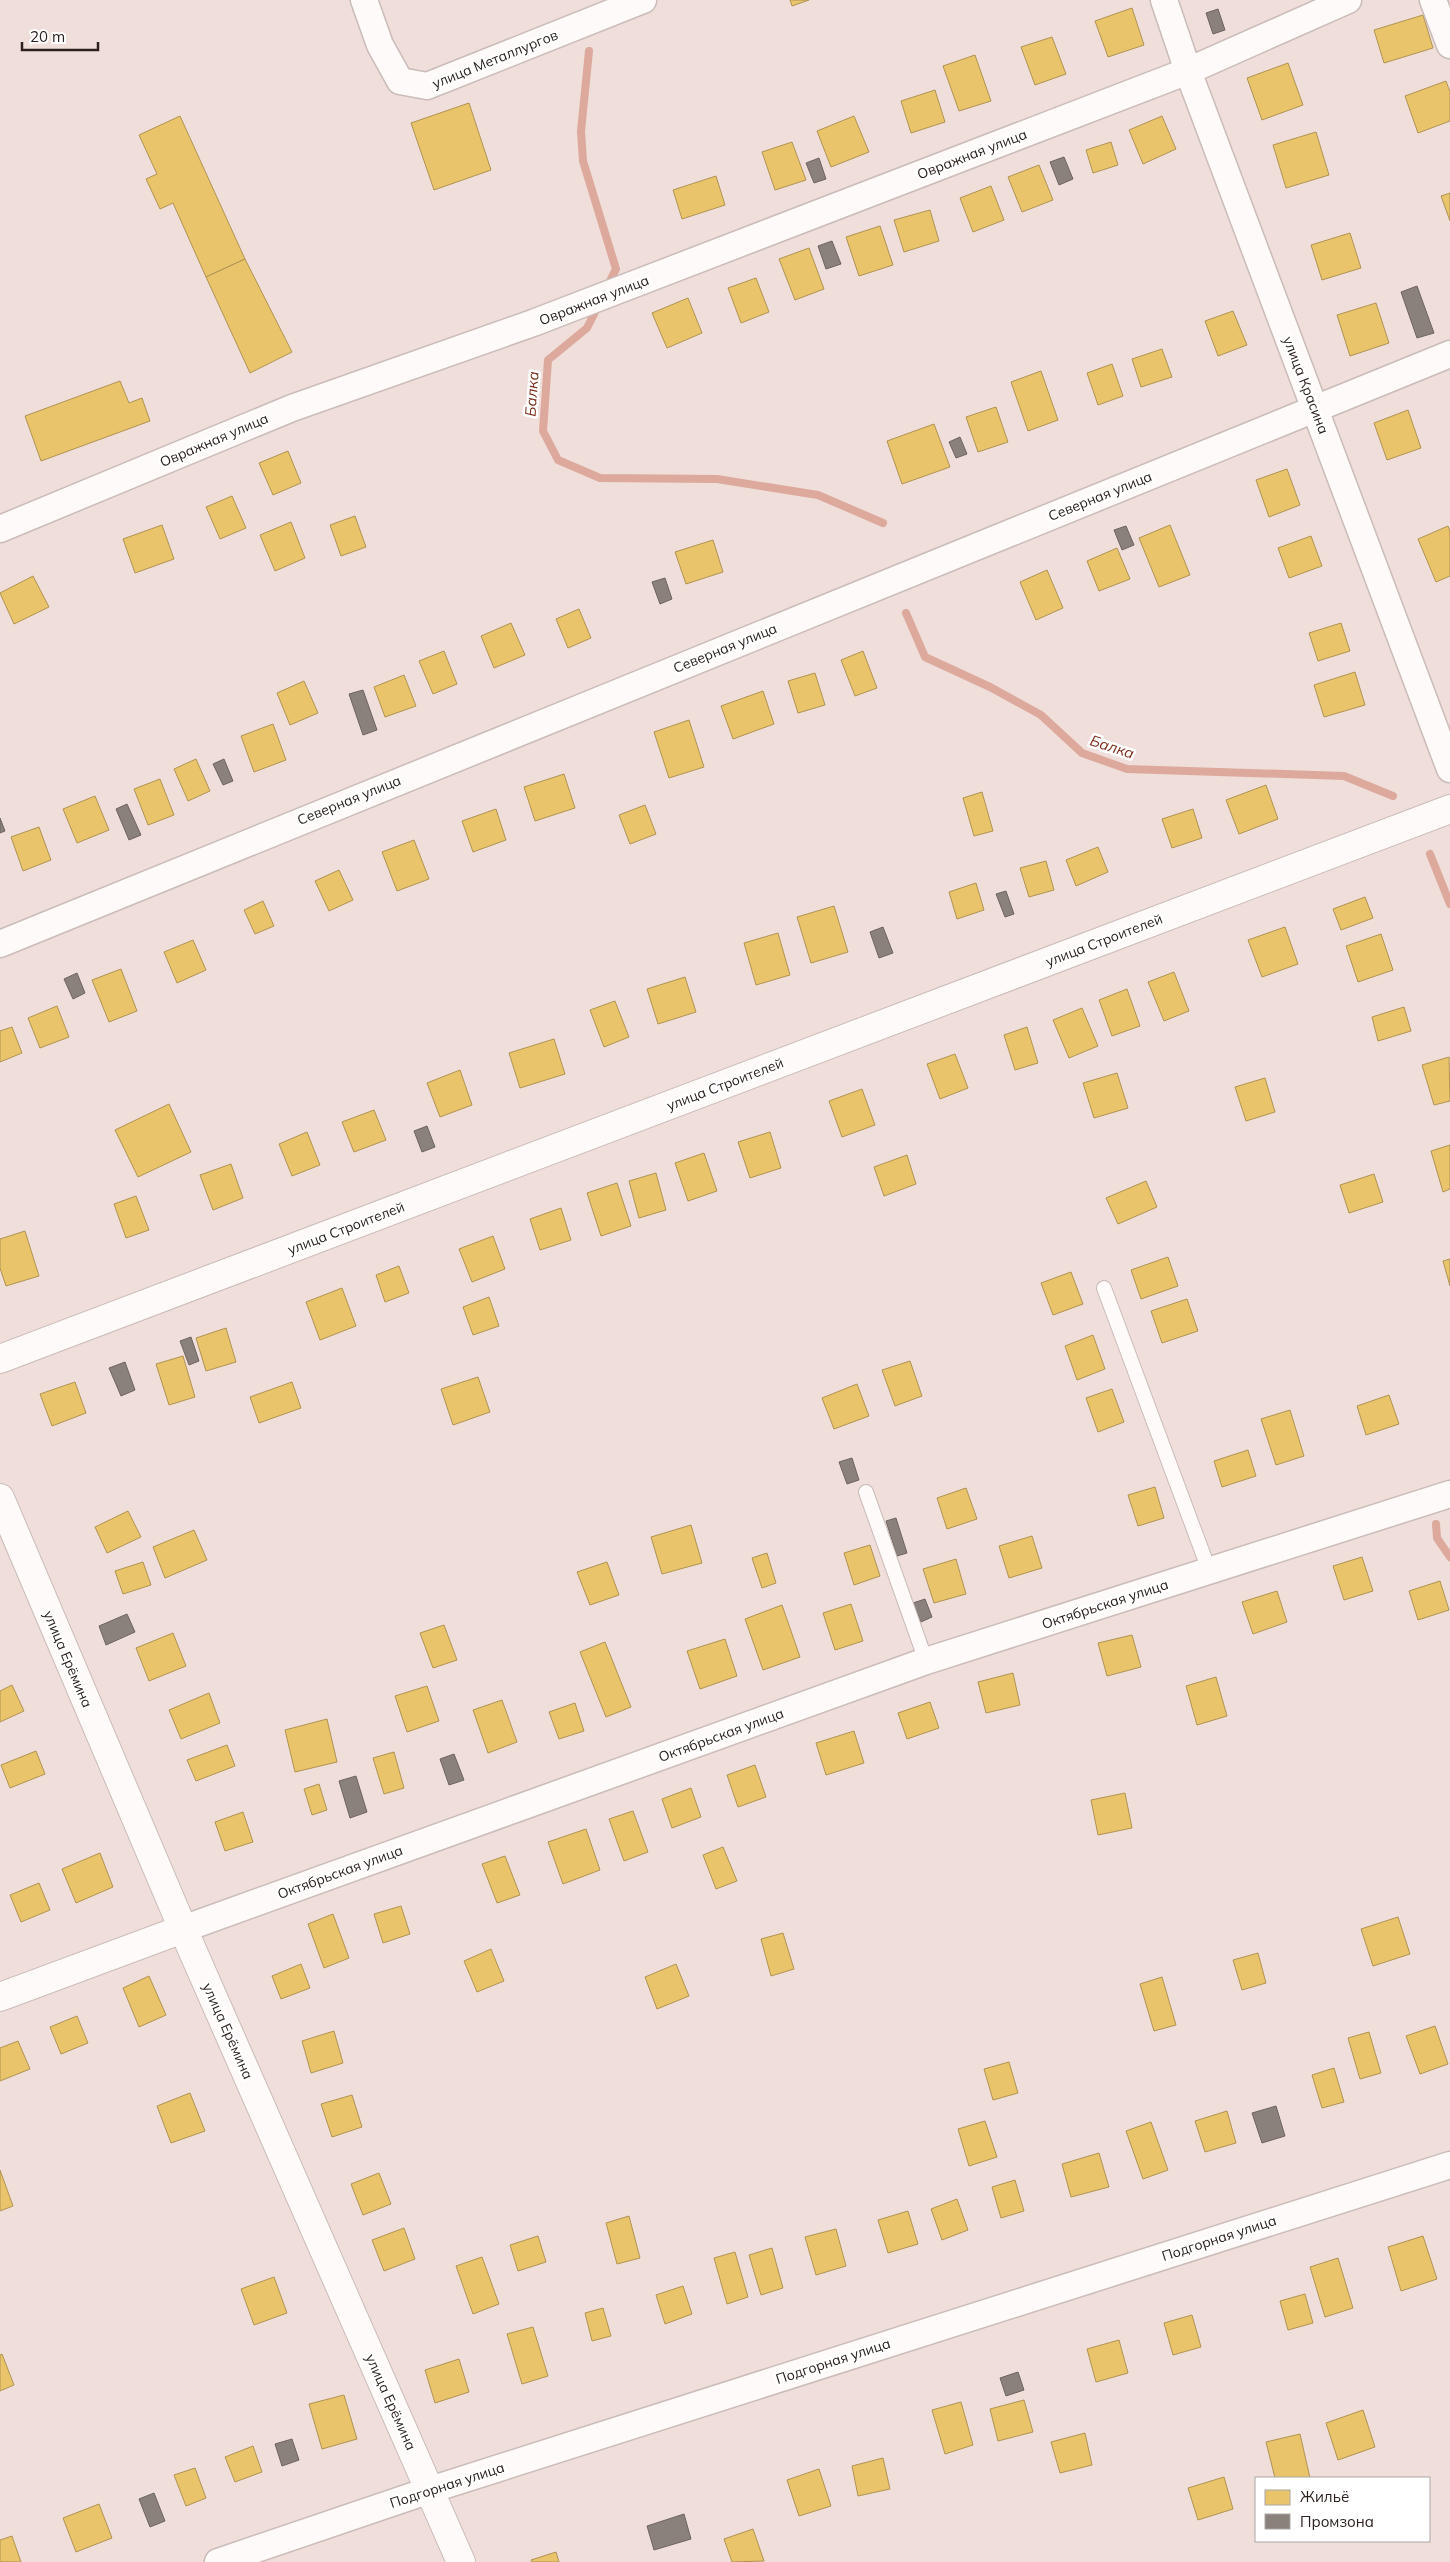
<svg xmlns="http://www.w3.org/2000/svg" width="1450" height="2562" viewBox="0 0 1450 2562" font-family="Mulish,sans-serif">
<rect width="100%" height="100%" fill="#efded9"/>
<!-- homes -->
<g fill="#e9c46a" stroke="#b09353">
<path d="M790 0H809L792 6Z"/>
<path d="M1132 8 1144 45 1108 57 1095 21Z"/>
<path d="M1423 15 1433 48 1384 63 1374 30Z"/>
<path d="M1052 37 1066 74 1035 85 1021 47Z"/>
<path d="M975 55 991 101 959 111 943 66Z"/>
<path d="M1288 63 1303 105 1262 120 1247 78Z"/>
<path d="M1446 81 1450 92V121L1418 133 1405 96Z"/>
<path d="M935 90 945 122 911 133 901 101Z"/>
<path d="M469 103 491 170 434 190 411 123Z"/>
<path d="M180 116 245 259 206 277 173 203 160 209 146 179 157 174 139 135Z"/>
<path d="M854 116 869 152 831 167 817 131Z"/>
<path d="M1162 116 1176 149 1143 164 1129 130Z"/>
<path d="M1316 132 1329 175 1286 188 1273 145Z"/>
<path d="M792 142 806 180 775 190 762 152Z"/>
<path d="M1111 142 1118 165 1093 173 1086 150Z"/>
<path d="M1039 165 1053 200 1022 212 1008 177Z"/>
<path d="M716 176 725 205 682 219 673 190Z"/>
<path d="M991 186 1004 220 973 232 960 198Z"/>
<path d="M1450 193V221L1441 196Z"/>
<path d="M930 210 939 241 904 252 894 220Z"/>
<path d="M880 226 893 265 859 276 846 237Z"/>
<path d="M1350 233 1361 268 1322 280 1311 245Z"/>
<path d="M809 248 824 289 795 300 779 259Z"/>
<path d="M245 259 292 352 250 373 206 277Z"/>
<path d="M756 278 769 312 741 323 728 288Z"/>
<path d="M688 298 702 333 667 348 652 313Z"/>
<path d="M1376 303 1389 343 1350 356 1337 315Z"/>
<path d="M1233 311 1247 345 1218 356 1205 321Z"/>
<path d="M1162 349 1172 377 1141 387 1132 359Z"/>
<path d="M1112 364 1123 396 1098 405 1087 373Z"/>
<path d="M1041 371 1058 420 1028 431 1011 382Z"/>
<path d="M120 381 129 403 142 398 150 421 41 461 25 416Z"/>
<path d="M996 407 1008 442 978 452 966 417Z"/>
<path d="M1408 410 1421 448 1387 460 1374 423Z"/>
<path d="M934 424 950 467 902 484 887 441Z"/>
<path d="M288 451 301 483 273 495 259 463Z"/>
<path d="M1287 469 1300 505 1269 517 1256 480Z"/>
<path d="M232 496 246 528 220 539 206 507Z"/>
<path d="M355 516 366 547 341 556 330 525Z"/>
<path d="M291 522 305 558 275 571 260 535Z"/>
<path d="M162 525 174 559 135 573 123 539Z"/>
<path d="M1170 525 1190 575 1159 587 1139 538Z"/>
<path d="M1448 526 1450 532V576L1436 582 1418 539Z"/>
<path d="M1311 536 1322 566 1289 578 1278 548Z"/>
<path d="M713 540 723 572 686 584 675 552Z"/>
<path d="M1117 548 1130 579 1099 591 1087 561Z"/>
<path d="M1047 570 1063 608 1036 620 1020 582Z"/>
<path d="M33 576 49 607 14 624 0 593Z"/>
<path d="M579 609 591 638 568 648 556 619Z"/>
<path d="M511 623 525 655 494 668 481 636Z"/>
<path d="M1341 623 1350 651 1318 661 1309 633Z"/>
<path d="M444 651 457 684 433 694 419 661Z"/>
<path d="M863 651 877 688 855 696 841 660Z"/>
<path d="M1355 672 1365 705 1324 717 1314 685Z"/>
<path d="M815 673 825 705 798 713 788 681Z"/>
<path d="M404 675 416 706 385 717 374 687Z"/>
<path d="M304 681 318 713 290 725 277 693Z"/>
<path d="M763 691 774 724 733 739 721 706Z"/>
<path d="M689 720 704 767 669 778 654 732Z"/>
<path d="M273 724 286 760 254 772 241 736Z"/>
<path d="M196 759 210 791 188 801 174 769Z"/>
<path d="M564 774 575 808 535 821 524 787Z"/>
<path d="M160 779 174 815 148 825 134 789Z"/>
<path d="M1266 785 1278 819 1239 834 1226 800Z"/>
<path d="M982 792 993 831 974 836 963 798Z"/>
<path d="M95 796 109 830 77 843 63 809Z"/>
<path d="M645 805 656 834 630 844 619 815Z"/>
<path d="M496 809 506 840 473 852 462 821Z"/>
<path d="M1193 809 1202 838 1172 848 1162 819Z"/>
<path d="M39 827 51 860 23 871 11 837Z"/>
<path d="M414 840 429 879 397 891 382 852Z"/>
<path d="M1098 847 1108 872 1076 886 1066 860Z"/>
<path d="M1046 861 1054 890 1029 897 1020 868Z"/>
<path d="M339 870 353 900 329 911 315 881Z"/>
<path d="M976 883 984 910 957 919 949 892Z"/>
<path d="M1365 897 1373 918 1341 930 1333 909Z"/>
<path d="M263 901 274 926 255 934 244 910Z"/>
<path d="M834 906 848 952 811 963 797 917Z"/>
<path d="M1285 927 1298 964 1262 977 1248 940Z"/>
<path d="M778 933 790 975 756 985 744 943Z"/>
<path d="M1381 934 1393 970 1358 982 1346 946Z"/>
<path d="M193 940 206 970 177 983 164 952Z"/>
<path d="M121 969 137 1011 109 1022 92 980Z"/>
<path d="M1174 972 1189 1011 1164 1021 1148 982Z"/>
<path d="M685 977 696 1012 658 1024 647 989Z"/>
<path d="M1127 989 1140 1026 1112 1036 1099 1000Z"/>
<path d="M615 1001 629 1037 604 1047 590 1010Z"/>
<path d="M57 1006 69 1037 40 1048 28 1018Z"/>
<path d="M1404 1007 1411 1031 1378 1041 1372 1017Z"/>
<path d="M1082 1008 1098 1046 1069 1058 1053 1020Z"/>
<path d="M12 1027 22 1053 0 1062V1031Z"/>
<path d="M1027 1027 1038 1063 1015 1070 1004 1035Z"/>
<path d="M554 1039 565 1074 520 1088 509 1053Z"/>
<path d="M955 1054 968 1088 940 1099 927 1064Z"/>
<path d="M1449 1057 1450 1101 1434 1105 1422 1065Z"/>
<path d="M460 1070 472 1105 440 1117 427 1083Z"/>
<path d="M1117 1073 1128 1108 1094 1118 1083 1083Z"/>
<path d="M1265 1078 1275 1112 1246 1121 1235 1087Z"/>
<path d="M862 1089 875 1125 842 1137 829 1101Z"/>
<path d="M169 1104 191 1152 138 1177 115 1130Z"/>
<path d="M374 1110 386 1140 354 1152 342 1122Z"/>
<path d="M307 1132 320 1165 292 1176 279 1144Z"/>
<path d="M770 1132 781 1168 750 1178 738 1142Z"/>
<path d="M1450 1145V1189L1443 1192 1431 1151Z"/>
<path d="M704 1153 717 1191 688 1201 675 1163Z"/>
<path d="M907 1155 916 1184 884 1196 874 1167Z"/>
<path d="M231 1164 243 1198 213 1210 200 1175Z"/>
<path d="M656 1173 666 1210 639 1218 629 1181Z"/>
<path d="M1374 1174 1383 1202 1349 1213 1340 1185Z"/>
<path d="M1146 1181 1157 1207 1118 1224 1106 1198Z"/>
<path d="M617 1183 631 1226 601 1236 587 1193Z"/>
<path d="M136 1196 149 1230 126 1238 114 1204Z"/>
<path d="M561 1208 571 1240 540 1250 530 1219Z"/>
<path d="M25 1231 39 1276 6 1286 0 1268V1239Z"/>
<path d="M493 1236 505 1269 472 1282 459 1249Z"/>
<path d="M1168 1257 1178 1286 1141 1299 1131 1270Z"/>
<path d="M1450 1259V1286L1443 1261Z"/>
<path d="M399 1266 409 1293 385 1302 376 1275Z"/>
<path d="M1071 1272 1083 1304 1053 1315 1041 1283Z"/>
<path d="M342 1288 356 1326 320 1340 306 1302Z"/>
<path d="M489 1297 499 1326 473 1335 463 1307Z"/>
<path d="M1187 1299 1198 1331 1162 1343 1151 1311Z"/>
<path d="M226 1328 236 1362 206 1371 196 1338Z"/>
<path d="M1093 1335 1105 1369 1077 1380 1065 1346Z"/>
<path d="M183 1356 195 1397 169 1405 156 1364Z"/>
<path d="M910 1361 922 1396 895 1406 882 1370Z"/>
<path d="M478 1377 490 1412 453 1425 441 1389Z"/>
<path d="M75 1382 86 1413 52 1426 40 1394Z"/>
<path d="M292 1382 301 1408 259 1423 250 1397Z"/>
<path d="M857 1384 869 1416 834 1429 822 1398Z"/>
<path d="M1112 1389 1124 1422 1098 1432 1086 1398Z"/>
<path d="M1389 1395 1399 1424 1366 1435 1357 1406Z"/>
<path d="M1290 1410 1304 1456 1276 1465 1261 1419Z"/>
<path d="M1248 1450 1256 1476 1222 1487 1214 1461Z"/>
<path d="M1155 1487 1164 1518 1138 1526 1128 1495Z"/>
<path d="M966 1488 977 1519 947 1529 937 1498Z"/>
<path d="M128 1511 141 1537 107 1553 95 1527Z"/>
<path d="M691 1525 702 1563 662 1574 651 1537Z"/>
<path d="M194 1530 207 1560 165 1578 153 1547Z"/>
<path d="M1032 1536 1042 1568 1009 1578 999 1546Z"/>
<path d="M870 1545 880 1576 854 1585 844 1553Z"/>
<path d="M767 1553 776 1583 762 1588 752 1558Z"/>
<path d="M1362 1557 1373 1591 1344 1600 1333 1566Z"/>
<path d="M956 1559 966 1594 934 1603 923 1569Z"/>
<path d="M143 1562 151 1585 123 1594 115 1571Z"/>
<path d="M607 1562 619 1595 590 1605 577 1572Z"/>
<path d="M1440 1581 1449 1610 1418 1620 1409 1591Z"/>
<path d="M1277 1591 1287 1622 1253 1634 1242 1602Z"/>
<path d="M851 1604 863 1641 835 1650 823 1613Z"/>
<path d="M782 1605 800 1657 763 1670 745 1619Z"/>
<path d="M444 1625 457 1660 433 1668 420 1633Z"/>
<path d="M173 1633 186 1666 149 1681 136 1648Z"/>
<path d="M1132 1635 1141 1667 1107 1676 1098 1643Z"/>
<path d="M725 1639 737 1676 700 1689 687 1651Z"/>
<path d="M605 1642 631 1707 606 1717 580 1652Z"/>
<path d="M1013 1673 1020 1705 986 1713 978 1682Z"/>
<path d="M1216 1677 1227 1716 1197 1725 1186 1686Z"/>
<path d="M12 1685 24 1711 0 1722V1691Z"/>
<path d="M427 1686 439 1721 407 1732 395 1696Z"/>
<path d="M209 1693 220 1723 181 1739 169 1710Z"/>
<path d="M502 1700 517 1742 488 1753 473 1710Z"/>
<path d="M930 1702 939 1728 907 1739 898 1713Z"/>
<path d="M575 1703 584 1731 559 1739 549 1712Z"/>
<path d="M327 1719 337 1762 295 1772 285 1730Z"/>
<path d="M854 1731 864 1763 826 1775 816 1743Z"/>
<path d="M227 1745 235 1766 196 1781 187 1760Z"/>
<path d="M36 1751 45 1774 10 1788 1 1765Z"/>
<path d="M394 1752 404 1788 384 1794 373 1758Z"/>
<path d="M755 1765 766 1797 738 1807 727 1775Z"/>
<path d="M319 1784 327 1810 312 1815 304 1789Z"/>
<path d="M691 1788 701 1817 672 1828 662 1799Z"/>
<path d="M1125 1793 1132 1828 1098 1835 1091 1800Z"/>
<path d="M633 1811 648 1852 624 1861 609 1819Z"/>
<path d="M243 1812 253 1842 225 1851 215 1822Z"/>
<path d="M586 1829 600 1870 563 1884 548 1842Z"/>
<path d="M723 1847 737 1881 716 1889 703 1855Z"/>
<path d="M100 1853 113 1887 76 1903 62 1869Z"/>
<path d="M505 1856 520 1895 497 1903 482 1864Z"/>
<path d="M39 1883 50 1910 21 1922 10 1895Z"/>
<path d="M401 1906 410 1934 383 1943 374 1914Z"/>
<path d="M333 1914 349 1958 324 1968 308 1924Z"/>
<path d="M1398 1917 1410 1954 1373 1966 1361 1929Z"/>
<path d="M783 1933 794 1969 771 1976 761 1939Z"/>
<path d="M491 1949 504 1981 477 1992 464 1961Z"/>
<path d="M1258 1953 1266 1983 1242 1990 1233 1960Z"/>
<path d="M301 1964 310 1988 281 1999 272 1976Z"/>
<path d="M676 1964 689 1996 657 2009 645 1977Z"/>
<path d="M149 1976 166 2015 139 2027 123 1988Z"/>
<path d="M1162 1977 1176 2025 1154 2031 1140 1984Z"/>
<path d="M77 2016 88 2043 61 2054 50 2027Z"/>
<path d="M1435 2026 1448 2064 1420 2074 1406 2036Z"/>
<path d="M334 2031 343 2063 311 2073 302 2041Z"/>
<path d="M1369 2032 1381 2073 1360 2079 1348 2038Z"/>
<path d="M18 2041 30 2069 0 2081V2048Z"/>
<path d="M1009 2062 1018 2093 993 2100 984 2069Z"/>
<path d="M1334 2068 1344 2102 1322 2108 1312 2075Z"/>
<path d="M190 2093 205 2131 171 2143 157 2106Z"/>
<path d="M352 2095 362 2127 332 2137 321 2104Z"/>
<path d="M1227 2111 1236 2143 1205 2152 1195 2121Z"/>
<path d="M985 2121 997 2157 969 2166 958 2129Z"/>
<path d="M1151 2122 1168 2170 1143 2179 1126 2131Z"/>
<path d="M1099 2153 1109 2187 1071 2197 1062 2164Z"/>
<path d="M0 2170 13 2206 0 2211Z"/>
<path d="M379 2173 391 2204 363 2215 351 2184Z"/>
<path d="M1015 2180 1024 2211 1001 2218 992 2187Z"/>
<path d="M957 2199 968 2230 942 2240 931 2209Z"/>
<path d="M908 2211 918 2244 888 2253 878 2220Z"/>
<path d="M629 2216 640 2258 617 2264 606 2223Z"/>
<path d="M404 2228 415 2259 384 2271 372 2240Z"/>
<path d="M836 2229 846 2266 816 2275 805 2237Z"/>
<path d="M538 2236 546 2262 518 2271 510 2245Z"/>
<path d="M1423 2236 1437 2279 1401 2291 1388 2247Z"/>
<path d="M772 2248 783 2288 761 2295 749 2255Z"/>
<path d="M735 2252 748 2297 727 2304 714 2258Z"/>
<path d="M482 2257 499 2304 473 2314 456 2266Z"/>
<path d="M1338 2258 1353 2308 1325 2317 1310 2267Z"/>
<path d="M274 2277 287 2313 254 2325 241 2289Z"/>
<path d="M683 2286 692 2314 665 2324 656 2295Z"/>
<path d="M1305 2294 1313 2323 1288 2330 1280 2301Z"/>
<path d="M603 2308 611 2336 592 2341 585 2313Z"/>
<path d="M1192 2315 1201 2347 1173 2355 1164 2323Z"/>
<path d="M533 2327 548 2376 522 2384 507 2334Z"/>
<path d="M1119 2340 1128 2373 1096 2382 1087 2349Z"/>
<path d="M2 2354 14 2385 0 2391V2355Z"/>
<path d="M459 2359 469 2392 435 2403 425 2370Z"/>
<path d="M344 2395 357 2439 322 2449 309 2404Z"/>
<path d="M1024 2400 1033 2432 998 2441 990 2409Z"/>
<path d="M961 2402 973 2445 945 2454 932 2410Z"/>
<path d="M1363 2410 1375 2447 1338 2460 1326 2423Z"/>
<path d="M1085 2433 1092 2465 1060 2473 1051 2442Z"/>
<path d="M1300 2434 1310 2478H1275L1266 2442Z"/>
<path d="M253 2446 262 2472 235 2482 225 2457Z"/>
<path d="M883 2458 890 2489 858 2496 852 2466Z"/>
<path d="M195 2468 206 2498 186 2506 174 2475Z"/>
<path d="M819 2469 831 2506 799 2516 787 2480Z"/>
<path d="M1224 2477 1233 2509 1198 2520 1188 2488Z"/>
<path d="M99 2504 112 2538 76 2552 63 2518Z"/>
<path d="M753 2529 764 2561 732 2562 724 2539Z"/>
<path d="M12 2536 21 2562H0V2540Z"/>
<path d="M556 2552 559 2562H532L531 2560Z"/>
</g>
<!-- industry -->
<g fill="#8a817c" stroke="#6e6460">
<path d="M1218 9 1225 30 1213 34 1206 13Z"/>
<path d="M1064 157 1073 179 1059 185 1050 162Z"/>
<path d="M819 158 826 179 814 183 806 163Z"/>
<path d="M832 241 841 264 826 269 818 246Z"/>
<path d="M1417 286 1434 333 1417 338 1401 292Z"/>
<path d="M960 437 967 454 956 458 949 442Z"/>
<path d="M1126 526 1134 545 1122 550 1114 530Z"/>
<path d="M665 578 672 599 660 604 652 582Z"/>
<path d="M363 690 377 730 363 735 349 694Z"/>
<path d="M224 759 233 781 223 785 213 764Z"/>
<path d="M127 804 141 835 129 840 116 809Z"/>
<path d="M0 818 5 831 0 833Z"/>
<path d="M1006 891 1014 914 1005 917 996 894Z"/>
<path d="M883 927 893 953 879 958 870 932Z"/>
<path d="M77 973 85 993 73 999 64 979Z"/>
<path d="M427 1126 435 1147 422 1152 414 1131Z"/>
<path d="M191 1337 199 1361 189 1365 180 1341Z"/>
<path d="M125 1362 135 1390 121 1396 109 1368Z"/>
<path d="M852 1458 859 1480 847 1484 839 1462Z"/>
<path d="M896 1518 907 1553 897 1556 886 1521Z"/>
<path d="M925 1599 932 1617 921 1622 913 1603Z"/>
<path d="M127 1614 135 1632 106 1645 99 1626Z"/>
<path d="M454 1754 464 1780 449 1785 440 1759Z"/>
<path d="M356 1776 367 1812 350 1818 339 1781Z"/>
<path d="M1276 2106 1285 2136 1262 2143 1252 2113Z"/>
<path d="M1018 2372 1024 2390 1006 2396 1000 2378Z"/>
<path d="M292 2439 299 2460 282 2466 275 2444Z"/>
<path d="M154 2493 165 2521 150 2527 139 2499Z"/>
<path d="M684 2514 691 2539 654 2550 647 2526Z"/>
</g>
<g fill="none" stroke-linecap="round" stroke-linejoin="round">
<!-- stream -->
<g stroke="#dca99c" stroke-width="8">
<path d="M589 51 581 131 583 161 616 269 607 287"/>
<path d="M598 306 587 328 548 360 543 431 558 460 600 478 717 479 818 495 883 523"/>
<path d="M906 613 925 657 990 687 1041 715 1082 753 1127 769 1344 776 1393 796"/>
<path d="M1430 854 1450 904"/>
<path d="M1436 1524 1437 1538 1450 1557"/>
</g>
<defs>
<g id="service">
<path d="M1104 1288 1209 1570"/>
<path d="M866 1492 926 1661"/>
</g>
<g id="minor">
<path d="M364 0 380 45 400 81 427 86 643 0"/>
<path d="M1164 0 1188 71 1450 769"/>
<path d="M1433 0 1450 45"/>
<path d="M0 529 292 408 533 323 1188 71 1348 0"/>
<path d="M0 944 1450 354"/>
<path d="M183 1929 926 1661 1450 1494"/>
<path d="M218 2562 430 2490 1450 2165"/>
</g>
<g id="tertiary">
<path d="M0 1359 1450 809"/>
<path d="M0 1498 183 1929 461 2562"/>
<path d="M0 1997 183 1929"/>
</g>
</defs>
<!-- service casing -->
<use href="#service" stroke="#cabcb8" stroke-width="16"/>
<!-- minor casing -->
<use href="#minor" stroke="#cabcb8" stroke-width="29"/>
<!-- tertiary casing -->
<use href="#tertiary" stroke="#cabcb8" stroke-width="30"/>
<!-- service -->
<use href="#service" stroke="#fdfaf9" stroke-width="14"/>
<!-- minor -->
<use href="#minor" stroke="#fdfaf9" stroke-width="26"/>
<!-- tertiary -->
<use href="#tertiary" stroke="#fdfaf9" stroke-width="28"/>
</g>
<g text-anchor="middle" stroke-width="5" stroke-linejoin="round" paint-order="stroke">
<!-- street labels -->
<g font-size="14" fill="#2c211e" stroke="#fff">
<text transform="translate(495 59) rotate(-22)" y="5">улица Металлургов</text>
<text transform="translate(972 154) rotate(-21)" y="5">Овражная улица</text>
<text transform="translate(594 300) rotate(-21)" y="5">Овражная улица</text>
<text transform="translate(1306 385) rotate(69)" y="5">улица Красина</text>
<text transform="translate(214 440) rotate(-23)" y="5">Овражная улица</text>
<text transform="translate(1100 496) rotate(-22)" y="5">Северная улица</text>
<text transform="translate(725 648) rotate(-22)" y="5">Северная улица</text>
<text transform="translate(349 800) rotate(-22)" y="5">Северная улица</text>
<text transform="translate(1104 940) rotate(-21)" y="5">улица Строителей</text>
<text transform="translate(725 1084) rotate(-21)" y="5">улица Строителей</text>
<text transform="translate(346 1228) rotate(-21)" y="5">улица Строителей</text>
<text transform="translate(1105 1604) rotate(-18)" y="5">Октябрьская улица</text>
<text transform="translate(68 1659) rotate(67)" y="5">улица Ерёмина</text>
<text transform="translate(721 1735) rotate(-20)" y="5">Октябрьская улица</text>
<text transform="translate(340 1872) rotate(-20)" y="5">Октябрьская улица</text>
<text transform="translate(228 2031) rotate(66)" y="5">улица Ерёмина</text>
<text transform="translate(1219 2238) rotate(-18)" y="5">Подгорная улица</text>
<text transform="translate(833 2361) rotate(-18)" y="5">Подгорная улица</text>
<text transform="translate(391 2402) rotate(66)" y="5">улица Ерёмина</text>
<text transform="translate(447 2485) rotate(-18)" y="5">Подгорная улица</text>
</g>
<!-- water labels -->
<g font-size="15" font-style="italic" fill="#7b2c19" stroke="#fff">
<text transform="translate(532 394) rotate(-86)" y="5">Балка</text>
<text transform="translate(1112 747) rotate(18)" y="5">Балка</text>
</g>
</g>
<!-- legend -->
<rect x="1255" y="2477" width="175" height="65" fill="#ffffff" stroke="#aba6a5"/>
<rect x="1265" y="2490" width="25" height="15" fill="#e9c46a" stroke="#aba6a5"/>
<text x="1300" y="2502" font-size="15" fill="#2c211e">Жильё</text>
<rect x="1265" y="2514" width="25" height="15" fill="#8a817c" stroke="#aba6a5"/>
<text x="1300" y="2527" font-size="15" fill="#2c211e">Промзона</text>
<!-- scale -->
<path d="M22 42v8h76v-8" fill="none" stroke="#2c211e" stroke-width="2.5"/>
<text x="30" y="42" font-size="15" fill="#2c211e" stroke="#ffffff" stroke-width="4" paint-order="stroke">20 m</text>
</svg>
